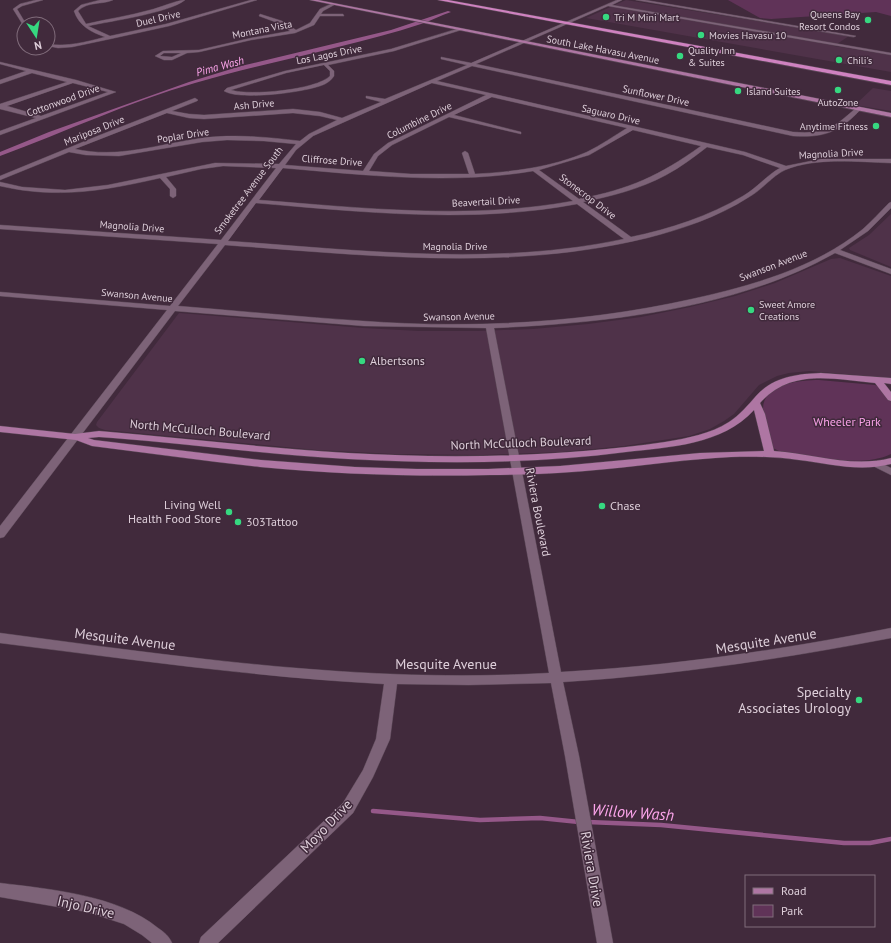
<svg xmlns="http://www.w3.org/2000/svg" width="891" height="943" viewBox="0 0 891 943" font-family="'PT Sans',sans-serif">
<rect width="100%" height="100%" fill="#412a3c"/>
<!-- built -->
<g fill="#4f3249">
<path d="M626 0 849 36 834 46 891 55V72L586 18Z"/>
<path d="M873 88 891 91V111L855 105Z"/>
<path d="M891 214V267L850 250 849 248 869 235Z"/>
<path d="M840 258 891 276V378L809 371 789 373 777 376 759 385 734 414 724 421 710 429 689 436 624 446 562 452 483 455 394 454 317 450 105 430 99 428 96 425 97 422 179 313 363 328 419 331H477L533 329 588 324 641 317 690 307 735 296 775 283 831 259Z"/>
</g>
<!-- green -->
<g fill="#603358">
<path d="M728 0H891V16L876 12 771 19 760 18Z"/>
<path d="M819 380 875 385 883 389 891 401V454C860 469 812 455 779 451L773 448C770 436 763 421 763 409 763 383 801 380 819 380Z"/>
</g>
<!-- water -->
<path fill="#955889" d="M448 11 451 12C441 15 431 21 421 24 347 48 270 61 195 83 129 102 65 132 0 156V152L49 132 189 82 241 66 391 30Z"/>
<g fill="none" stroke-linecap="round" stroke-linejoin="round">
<!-- stream -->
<g stroke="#955889" stroke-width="4.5">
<path d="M373 811 480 820 540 818 579 822"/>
<path d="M588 822 661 825 844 843H870L891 839"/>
</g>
<defs>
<g id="minor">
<path d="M36 0H43L22 6 17 9 26 24H24V39H22L19 33 23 25 13 9 20 4Z"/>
<path d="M100 0H113C102 5 88 1 78 11L86 24C107 19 129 16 150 10 159 8 177 0 185 0 169 13 111 21 88 26L110 36 166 24 251 0H257L169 26 110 39 72 47 58 48 48 46V44C67 47 86 42 105 37 91 32 79 26 74 11L81 5Z"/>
<path d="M617 0H622L612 5 891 53V55L608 6 476 64 793 132C826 134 832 129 856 108L861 109C840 132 824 138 793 136L472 66 437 81 745 152 786 166 821 159H891V163C859 162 815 157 785 170 772 176 762 190 749 197 718 217 682 229 647 238 508 272 365 255 225 245L178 306C240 311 301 317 363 321 473 329 585 323 692 299 751 286 815 268 863 229 872 221 880 212 889 203L891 202V208L868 231 840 250 891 269V274L835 253C736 309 606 323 494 328L561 672C672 666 782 650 891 628V638C782 659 674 675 563 682L579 756 613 943H597L565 756 551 683 469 685 397 684 390 739 373 777 353 813 218 943H199L201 937 343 803 363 770 376 739 384 684C255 677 128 659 0 643V633C182 657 365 684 549 673L486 328 364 326 175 311 4 537 0 538V526L167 310 0 296V292L170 306 218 244 0 229V225L221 240 276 168 223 166 201 169 166 177 176 189V196L173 198 170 196V189L160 178C103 191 57 199 0 186V182L22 187 65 190 108 185 215 163 279 164 296 144 264 141 227 140 202 142 119 156 86 155 69 152 0 180V176L100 135 195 98 198 100 197 101 172 111 189 114 204 115 293 109 320 112 342 118 381 102 366 98V96L385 99 467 65 441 59V57L471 63ZM432 83 486 95 388 143 374 154 363 171 285 165 296 150 313 136ZM492 97 627 128C614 136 601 145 587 152 553 167 513 172 475 174L468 153 465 151 462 153 469 174H411L369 171 378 156 392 145 449 117 521 134V132L454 115ZM167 113 189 118 204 119 293 113 320 116 337 120 309 134 300 141C267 137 234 134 202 138 159 144 118 159 75 149ZM633 130 701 146C659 176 630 189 579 199L539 170 589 155ZM707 147 743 155 780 168C767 175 757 188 743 196 709 216 670 229 631 237L583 202C612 196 640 189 666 175 681 167 694 157 707 147ZM283 168C366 175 450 185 533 171L573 201C469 220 363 208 259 200ZM256 203C363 212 471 224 577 204L624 239C494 267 359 250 228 241Z"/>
<path d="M636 0H645L856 36 854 37Z"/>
<path d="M331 4 334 5 323 11 321 14H343L344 16H320L314 25 295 33 251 40 199 52 187 53 172 60H164L155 56 163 51 199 50 251 38 290 31 278 23 259 16 260 14 282 21 296 30 310 23 320 9ZM164 53H181L172 57 160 56Z"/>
<path d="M457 29 461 30 394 51 328 65 334 71V76C332 79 329 82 325 84 309 92 240 101 224 91L227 88 285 71 391 49ZM324 65 330 71V76C316 90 250 96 231 90L286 73Z"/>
<path d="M0 62 76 80 116 92 0 135V131L36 118 0 109V104L67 82 32 73 0 84V80L26 71 0 64ZM73 83 108 92 41 116 7 106Z"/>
<path d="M879 462 891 468V475L875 467 874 465Z"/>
<path d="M0 883C49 889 118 895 158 928 164 932 169 936 172 943H152L142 935 124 924 87 912 0 897Z"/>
</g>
<g id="major">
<path d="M310 0H318L891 113V117Z"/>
<path d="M821 373 891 378V384L884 383 891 392V401L888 400 875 383C833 379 791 368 760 403L765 414 774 451C814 454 852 468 891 458V464C859 472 831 464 799 460 777 457 754 456 731 457 689 459 648 465 607 469 568 473 529 475 490 475 413 477 336 474 260 467 204 461 148 453 92 446L76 440 0 432V426L75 434 99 431C182 438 265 448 348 453 454 459 561 457 665 442 688 438 710 434 729 422 740 415 748 405 756 396 773 377 796 374 821 373ZM754 410 764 451 700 453 560 466 488 469H417L355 467 261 460 94 440 88 438 99 437 113 438C192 444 270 455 348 459 440 464 534 464 626 452 670 447 722 445 754 410Z"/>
</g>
<path id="highway" d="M438 0H448L891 81V85Z"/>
</defs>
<!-- minor casing -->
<use href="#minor" stroke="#5a4756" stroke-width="1"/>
<!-- major casing -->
<use href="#major" stroke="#5a4756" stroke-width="1"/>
<!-- highway casing -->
<use href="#highway" stroke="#5a4756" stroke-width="1"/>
<!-- minor -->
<use href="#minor" fill="#7d6378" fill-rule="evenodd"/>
<!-- major -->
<use href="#major" fill="#ae76a3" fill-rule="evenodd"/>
<!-- highway -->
<use href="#highway" fill="#cf82c0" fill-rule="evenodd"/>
</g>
<!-- markers -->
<g fill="#36d880" stroke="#412a3c" stroke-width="1.5">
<circle cx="606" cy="17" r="4"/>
<circle cx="868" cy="20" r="4"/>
<circle cx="701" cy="35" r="4"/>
<circle cx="680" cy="56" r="4"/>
<circle cx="839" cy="60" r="4"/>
<circle cx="838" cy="90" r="4"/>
<circle cx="738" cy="91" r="4"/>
<circle cx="876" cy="126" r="4"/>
<circle cx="751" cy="310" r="4"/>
<circle cx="362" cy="361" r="4"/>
<circle cx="602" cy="506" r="4"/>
<circle cx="229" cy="512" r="4"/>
<circle cx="238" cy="522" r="4"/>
<circle cx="859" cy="700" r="4"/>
</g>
<g text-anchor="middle" stroke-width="3" stroke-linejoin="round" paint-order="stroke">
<!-- far-poi labels -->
<g font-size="10" fill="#decfda" stroke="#412a3c" text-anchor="start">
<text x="860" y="18" text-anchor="end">Queens Bay<tspan x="860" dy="12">Resort Condos</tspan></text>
<text x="614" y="21">Tri M Mini Mart</text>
<text x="709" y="39">Movies Havasu 10</text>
<text x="688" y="54">Quality Inn<tspan x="688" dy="12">&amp; Suites</tspan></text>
<text x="847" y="64">Chili's</text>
<text x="746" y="95">Island Suites</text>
<text x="838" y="106" text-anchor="middle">AutoZone</text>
<text x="868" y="130" text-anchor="end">Anytime Fitness</text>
<text x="759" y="308">Sweet Amore<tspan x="759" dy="12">Creations</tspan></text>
</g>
<!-- far-street labels -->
<g font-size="10" fill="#decfda" stroke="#412a3c">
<text transform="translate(158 18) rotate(-13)" y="4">Duel Drive</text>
<text transform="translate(262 29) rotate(-11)" y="4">Montana Vista</text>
<text transform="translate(603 49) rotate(11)" y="4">South Lake Havasu Avenue</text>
<text transform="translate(329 54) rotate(-11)" y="4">Los Lagos Drive</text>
<text transform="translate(656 95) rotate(12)" y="4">Sunflower Drive</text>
<text transform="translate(63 100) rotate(-20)" y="4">Cottonwood Drive</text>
<text transform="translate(254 104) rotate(-5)" y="4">Ash Drive</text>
<text transform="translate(611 114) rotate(13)" y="4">Saguaro Drive</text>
<text transform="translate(419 120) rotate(-26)" y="4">Columbine Drive</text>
<text transform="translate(94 130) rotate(-22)" y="4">Mariposa Drive</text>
<text transform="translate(183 135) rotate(-9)" y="4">Poplar Drive</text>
<text transform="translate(831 153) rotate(-3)" y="4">Magnolia Drive</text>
<text transform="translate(332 160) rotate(4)" y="4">Cliffrose Drive</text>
<text transform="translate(248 190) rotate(-53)" y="4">Smoketree Avenue South</text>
<text transform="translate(588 196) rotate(37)" y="4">Stonecrop Drive</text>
<text transform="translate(486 201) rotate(-3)" y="4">Beavertail Drive</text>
<text transform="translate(132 226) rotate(4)" y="4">Magnolia Drive</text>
<text x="455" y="250">Magnolia Drive</text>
<text transform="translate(773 265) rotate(-21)" y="4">Swanson Avenue</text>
<text transform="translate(137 295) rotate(5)" y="4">Swanson Avenue</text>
<text transform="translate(459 316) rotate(-1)" y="4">Swanson Avenue</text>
</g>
<!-- far-water labels -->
<g font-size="11" font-style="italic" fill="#fca5eb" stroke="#412a3c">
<text transform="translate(220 66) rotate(-15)" y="4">Pima Wash</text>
</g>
<!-- poi labels -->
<g font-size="12" fill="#decfda" stroke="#412a3c" text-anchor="start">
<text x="370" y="365">Albertsons</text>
<text x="221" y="509" text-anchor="end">Living Well<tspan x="221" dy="14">Health Food Store</tspan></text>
<text x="610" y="510">Chase</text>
<text x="246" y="526">303Tattoo</text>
</g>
<!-- park labels -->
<g font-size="12" fill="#f8a1e7" stroke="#412a3c">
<text x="847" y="426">Wheeler Park</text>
</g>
<!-- street labels -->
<g font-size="12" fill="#decfda" stroke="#412a3c">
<text transform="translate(200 430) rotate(5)" y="4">North McCulloch Boulevard</text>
<text transform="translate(521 443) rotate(-2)" y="4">North McCulloch Boulevard</text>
<text transform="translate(538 512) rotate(79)" y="4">Riviera Boulevard</text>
</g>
<!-- near-street labels -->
<g font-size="14" fill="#decfda" stroke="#412a3c">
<text transform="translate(125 639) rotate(7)" y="5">Mesquite Avenue</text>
<text transform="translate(766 641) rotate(-9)" y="5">Mesquite Avenue</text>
<text x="446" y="669">Mesquite Avenue</text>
<text transform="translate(326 826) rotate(-46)" y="5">Moyo Drive</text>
<text transform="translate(592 869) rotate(80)" y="5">Riviera Drive</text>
<text transform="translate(86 907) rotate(13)" y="5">Injo Drive</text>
</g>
<!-- near-poi labels -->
<g font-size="14" fill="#decfda" stroke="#412a3c" text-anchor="end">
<text x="851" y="697">Specialty<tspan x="851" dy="16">Associates Urology</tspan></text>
</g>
<!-- near-water labels -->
<g font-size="16" font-style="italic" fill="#fca5eb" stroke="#412a3c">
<text transform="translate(633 812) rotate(4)" y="6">Willow Wash</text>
</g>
</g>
<!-- legend -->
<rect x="745" y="875" width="130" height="52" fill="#412a3c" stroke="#806c7b"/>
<rect x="753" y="888" width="20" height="6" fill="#ae76a3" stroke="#806c7b"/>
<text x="781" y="895" font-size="12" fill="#decfda">Road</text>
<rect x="753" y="905" width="20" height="12" fill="#603358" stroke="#806c7b"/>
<text x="781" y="915" font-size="12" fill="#decfda">Park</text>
<!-- north arrow -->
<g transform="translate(36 36) rotate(168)"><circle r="19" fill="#412a3c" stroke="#806c7b"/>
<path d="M0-3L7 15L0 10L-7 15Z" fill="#36d880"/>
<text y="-6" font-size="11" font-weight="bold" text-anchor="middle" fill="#decfda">N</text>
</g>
</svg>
